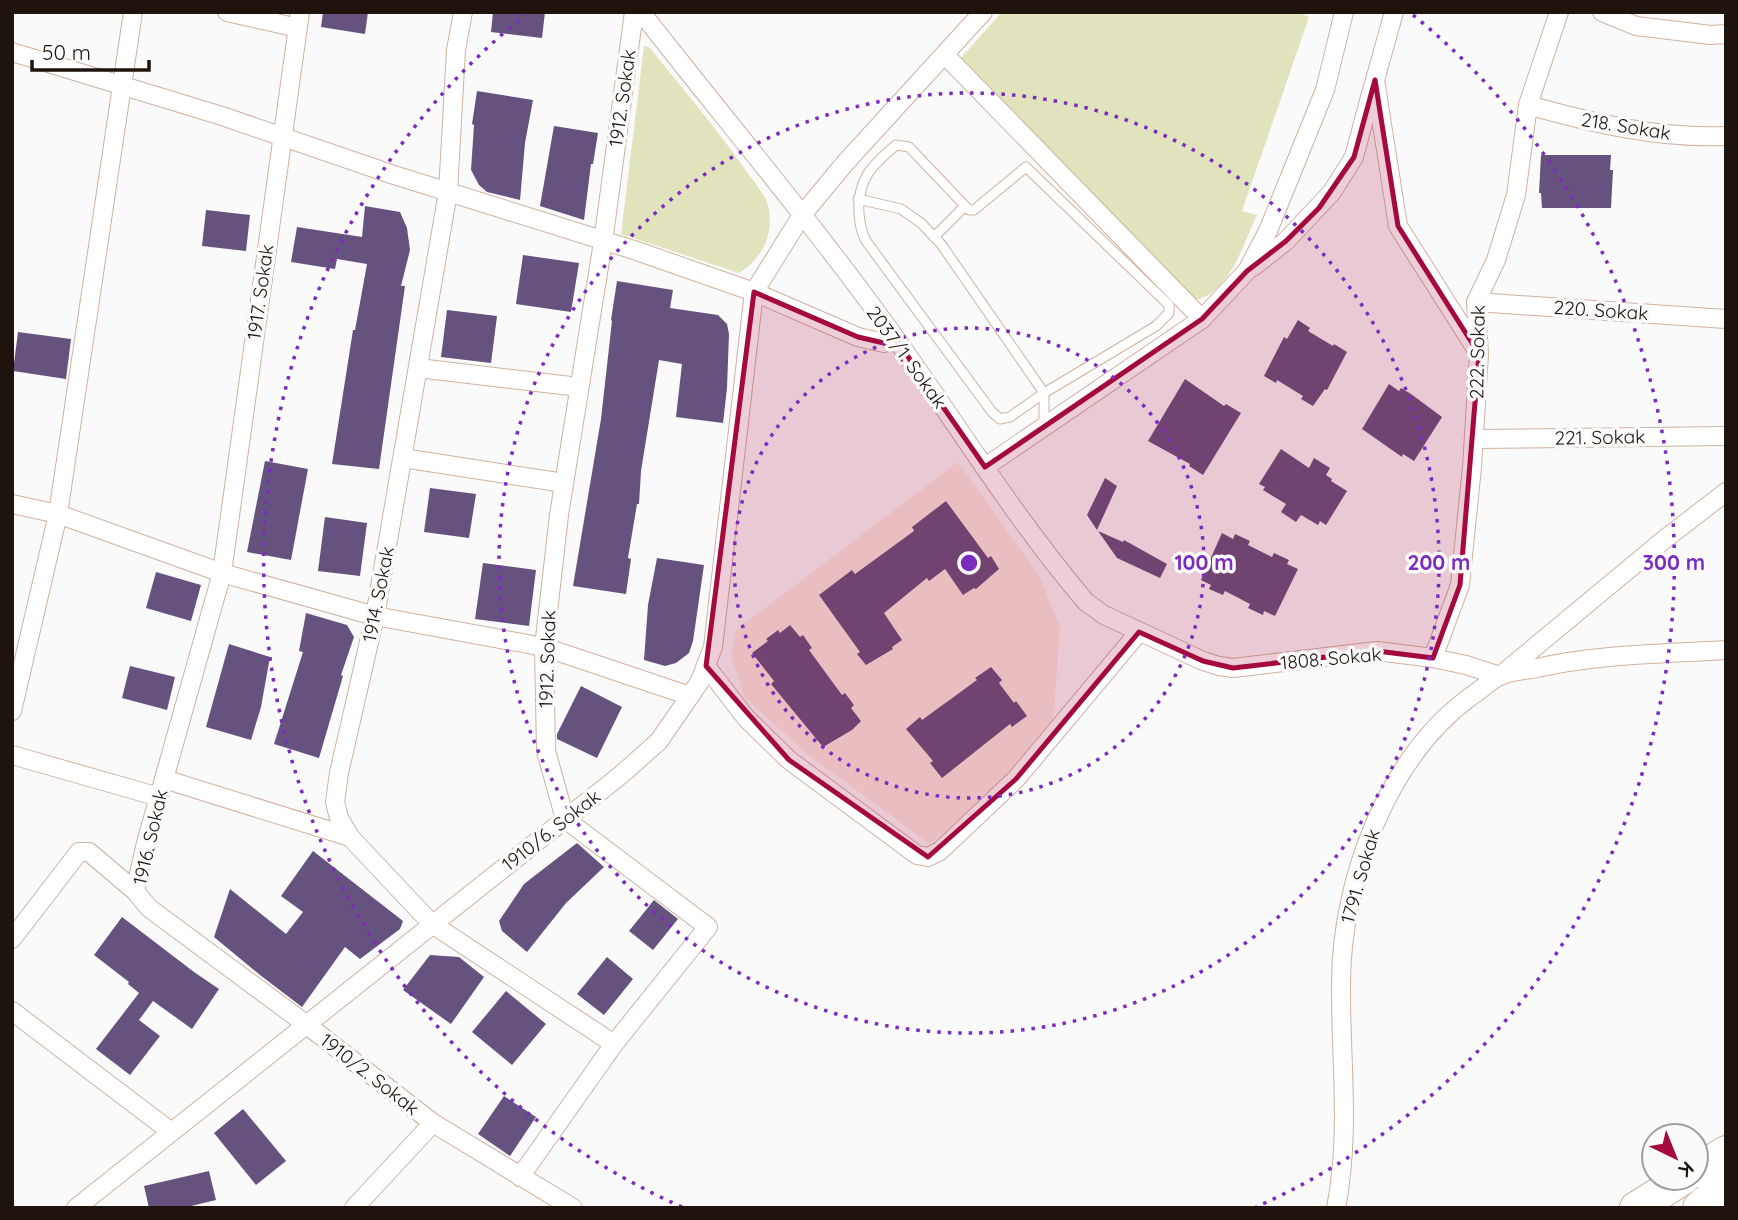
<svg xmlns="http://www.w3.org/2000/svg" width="1738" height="1220" viewBox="0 0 1738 1220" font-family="Quicksand,sans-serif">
<rect width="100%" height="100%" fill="#fafafa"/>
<!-- built -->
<path fill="#fcece3" d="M958 462 1040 577 1060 627 1053 726 1017 769 930 844 811 757 745 698 731 656 736 630Z"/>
<!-- green -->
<g fill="#e0e3bc">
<path d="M1002 12H1297L1309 17 1242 211 1257 215C1242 246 1230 294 1192 301L959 60Z"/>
<path d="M644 46 650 48C683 89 717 129 747 172 754 182 767 197 769 209 773 236 762 259 739 273L621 234Z"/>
</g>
<!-- building -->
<g fill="#65527f">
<path d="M323 12H368L365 34 321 27Z"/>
<path d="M493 12H545L542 38 491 32Z"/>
<path d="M477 91 533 100 525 143 520 200 487 192 479 185 471 170 474 125 472 124Z"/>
<path d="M554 126 598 133 593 164H591L584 220 540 206Z"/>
<path d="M1541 155H1611L1610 170H1613L1611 208H1542L1541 193H1539Z"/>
<path d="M365 206 400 212 407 228 410 250 401 286H405L379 469 332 464 353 330H355L367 264 337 259 335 269 291 262 297 227 362 237Z"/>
<path d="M206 210 250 215 246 251 202 246Z"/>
<path d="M523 255 579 263 571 312 516 304Z"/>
<path d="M617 281 673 290 670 308 718 315 727 324 729 334 727 388 723 423 676 417 682 364 659 360 641 471 639 504H637L628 558 631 559 626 594 573 586 601 419 612 321 611 320Z"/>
<path d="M447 310 497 316 491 363 441 357Z"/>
<path d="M1298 320 1310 328 1308 331 1333 346 1334 344 1347 352 1327 390 1325 389 1313 406 1301 399 1303 396 1277 380 1276 383 1264 376 1284 337 1287 339Z"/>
<path d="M18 332 71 339 66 379 13 371Z"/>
<path d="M1185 379 1224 406 1226 404 1241 413 1203 475 1189 466 1190 464 1148 441Z"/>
<path d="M1389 384 1399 391 1401 388 1411 394 1442 417 1414 461 1403 454 1402 457 1362 429Z"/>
<path d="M1281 449 1309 468 1314 458 1330 468 1326 475 1332 479 1331 481 1347 491 1326 525 1320 521 1318 525 1301 515 1296 522 1281 512 1286 504 1263 490 1265 487 1259 484Z"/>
<path d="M265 461 308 469 291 560 247 552Z"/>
<path d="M1105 478 1117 486 1097 530 1087 515Z"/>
<path d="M430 488 476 494 469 538 424 532Z"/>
<path d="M946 501 988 558 991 556 999 569 976 589 974 588 963 595 945 569 929 581 927 578 884 613 902 640 892 647 893 649 866 665 857 654 860 652 819 595 852 570 855 574 914 531 912 527Z"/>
<path d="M325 517 367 523 360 576 318 571Z"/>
<path d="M1098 531 1123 542 1124 540 1167 564 1160 578 1117 558Z"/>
<path d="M1222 533 1233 539 1235 534 1250 541 1248 545 1272 557 1274 553 1289 560 1287 564 1298 569 1275 616 1264 611 1263 615 1248 608 1250 604 1225 591 1223 595 1209 589 1211 585 1201 580Z"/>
<path d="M657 558 704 565 693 641 689 653 676 663 665 666 644 660 648 605Z"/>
<path d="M483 563 536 570 529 626 475 619Z"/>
<path d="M156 572 201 585 191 621 146 608Z"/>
<path d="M306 613 347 625 354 637 341 675 343 676 319 758 274 744 303 652 299 651Z"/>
<path d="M790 625 800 637 803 635 812 648 809 650 842 695 845 693 854 705 851 708 861 721 852 730 823 747 771 684 774 681 752 653 768 641 766 639 778 630 780 633Z"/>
<path d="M229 644 270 657 261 707 251 740 206 727Z"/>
<path d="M130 666 175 677 167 710 122 698Z"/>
<path d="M991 667 1002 680 999 683 1014 703 1016 701 1027 716 1012 727 1010 724 942 778 930 763 933 761 906 729 920 717 922 720 977 680 975 678Z"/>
<path d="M581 686 622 707 597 758 557 739V734Z"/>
<path d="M577 843 604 867 566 903 527 952 502 931 499 921 524 884Z"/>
<path d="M313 851 403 921 400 929 360 959 345 947 302 1007 260 975 214 937 230 889 286 934 303 912 281 896Z"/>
<path d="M654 900 678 919 653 950 629 931Z"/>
<path d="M122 917 194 972 219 989 192 1029 153 1001 139 1020 160 1036 130 1075 96 1049 139 993 128 984 129 982 94 955Z"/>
<path d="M430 955 459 957 484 977 451 1024 403 990Z"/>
<path d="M607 957 633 979 604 1015 577 994Z"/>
<path d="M506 991 546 1024 512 1065 472 1032Z"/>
<path d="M504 1096 536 1117 510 1156 478 1134Z"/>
<path d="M243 1109 286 1161 256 1185 214 1133Z"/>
<path d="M209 1171 216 1200 183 1208H149L144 1186Z"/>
</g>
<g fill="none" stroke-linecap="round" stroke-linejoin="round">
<defs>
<g id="lane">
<path d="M896 145 909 147 969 210H974L1026 167 1169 305V313L1156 326 1044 393 1010 417 1000 419 992 412 866 241C861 232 860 224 859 214 857 180 871 166 896 145Z"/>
<path d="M858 199 901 209 921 223 941 244 1044 393V425"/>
<path d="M934 237 964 207"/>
</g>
<g id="street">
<path d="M227 12 298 28"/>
<path d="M300 12 222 573 146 843 135 891 149 908 307 1025 433 1123 573 1208"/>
<path d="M463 12 456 50 448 192 375 616 339 773 335 802 339 818 350 837 432 924 614 1044"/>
<path d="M641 12C726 121 816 227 896 339 959 427 1016 520 1086 602L1104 615 1203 661 1219 666 1233 668 1377 651 1433 658 1466 665 1500 676 1665 539 1726 492"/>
<path d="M1394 12 1375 80 1398 226 1478 352"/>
<path d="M1602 12 1636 26 1711 35 1726 34"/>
<path d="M12 52 222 116 394 175 634 250 754 292 802 215 846 162 983 12"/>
<path d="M945 55 1202 319"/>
<path d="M1528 105C1592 123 1659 139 1726 136"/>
<path d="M1253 267 1286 241 1332 192 1354 157 1373 86"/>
<path d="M1476 302 1726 319"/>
<path d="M418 368 579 387"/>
<path d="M1474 439 1726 436"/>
<path d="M403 458 564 483"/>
<path d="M985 467 1202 319 1247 271 1268 231 1325 90 1344 12"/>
<path d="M12 504 58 514 222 573 375 616 544 647 690 696"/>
<path d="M1433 658 1460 585 1472 467 1479 354 1476 302 1496 260 1516 195 1528 105 1559 12"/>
<path d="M706 666 746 718 789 760 917 855 928 857 940 851 1016 779 1139 632"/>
<path d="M12 711 58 514 133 12"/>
<path d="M12 755 159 797"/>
<path d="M164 779 350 837"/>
<path d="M12 939 79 852H89L135 891"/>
<path d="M12 1011 170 1131"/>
<path d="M520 1177 614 1044 708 927 565 819 546 751 544 647 559 515 603 242 634 12"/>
<path d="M76 1208 622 774 659 741 690 696 700 681 713 647 754 292 858 337 884 343 895 338"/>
<path d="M354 1208 433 1123"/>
<path d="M1336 1208C1351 1132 1340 1057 1341 981 1342 880 1387 758 1470 697 1480 691 1490 680 1500 676 1511 671 1525 670 1537 668 1598 654 1663 654 1726 650"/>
</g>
<g id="highway">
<path d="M1696 1171 1726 1152"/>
<path d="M1636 1208 1684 1178"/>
<path d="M1699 1208 1726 1184"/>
</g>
</defs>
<!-- lane casing -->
<use href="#lane" stroke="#cfb29f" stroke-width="11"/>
<!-- street casing -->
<use href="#street" stroke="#cfb29f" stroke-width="20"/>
<!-- highway casing -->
<use href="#highway" stroke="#cfb29f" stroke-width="34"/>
<!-- lane -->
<use href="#lane" stroke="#fff" stroke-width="9"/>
<!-- street -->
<use href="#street" stroke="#fff" stroke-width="18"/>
<!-- highway -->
<use href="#highway" stroke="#fff" stroke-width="32"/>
</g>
<!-- marked area -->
<path fill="#a40a3d" fill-opacity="0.2" stroke="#a40a3d" stroke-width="5" stroke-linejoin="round" d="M1375 80 1398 226 1479 354 1460 585 1433 658 1377 651 1233 668 1203 661 1139 632 1016 779 928 857 789 760 706 666 754 292 858 337 884 343 895 338 985 467 1202 319 1247 271 1286 241 1319 208 1354 157Z"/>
<!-- distance rings -->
<g fill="none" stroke="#7b2cbf" stroke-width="3.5" stroke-dasharray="3.5 7">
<circle cx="969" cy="563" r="235"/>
<circle cx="969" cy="563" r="470"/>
<path d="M682 1207A705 705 0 0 1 525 15M1413 15A705 705 0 0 1 1256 1207"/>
</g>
<g text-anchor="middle" stroke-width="7" stroke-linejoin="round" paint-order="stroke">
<!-- street labels -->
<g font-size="19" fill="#1f140d" stroke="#fafafa">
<text transform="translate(622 98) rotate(-82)" y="7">1912. Sokak</text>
<text transform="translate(1626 126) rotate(9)" y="7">218. Sokak</text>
<text transform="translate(260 292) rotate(-82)" y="7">1917. Sokak</text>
<text transform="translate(1601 310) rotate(4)" y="7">220. Sokak</text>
<text transform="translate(1477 352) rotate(-89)" y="7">222. Sokak</text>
<text transform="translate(907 357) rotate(54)" y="7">2037/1. Sokak</text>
<text transform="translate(1600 437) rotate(-1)" y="7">221. Sokak</text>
<text transform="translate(378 594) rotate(-79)" y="7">1914. Sokak</text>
<text transform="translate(1331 658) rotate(-5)" y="7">1808. Sokak</text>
<text transform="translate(547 659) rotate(-88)" y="7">1912. Sokak</text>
<text transform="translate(551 830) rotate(-38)" y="7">1910/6. Sokak</text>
<text transform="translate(150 837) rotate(-77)" y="7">1916. Sokak</text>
<text transform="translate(1360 876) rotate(-74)" y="7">1791. Sokak</text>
<text transform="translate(370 1074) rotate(38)" y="7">1910/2. Sokak</text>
</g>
</g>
<circle cx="969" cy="563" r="10" fill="#7b2cbf" stroke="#fafafa" stroke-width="3.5"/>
<g font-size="21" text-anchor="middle" font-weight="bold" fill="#7b2cbf" stroke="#fafafa" stroke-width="7" stroke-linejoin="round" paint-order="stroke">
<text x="1204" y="570">100 m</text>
<text x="1439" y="570">200 m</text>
<text x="1674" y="570">300 m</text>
</g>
<!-- border -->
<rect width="1738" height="1220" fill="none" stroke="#1f140d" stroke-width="28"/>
<!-- north arrow -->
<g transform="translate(1675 1157) rotate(137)"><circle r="33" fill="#fafafa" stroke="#a29e9b" stroke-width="2"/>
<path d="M0-5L12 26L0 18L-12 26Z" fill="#a40a3d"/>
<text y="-10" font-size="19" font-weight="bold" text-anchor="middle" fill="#1f140d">K</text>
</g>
<!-- scale -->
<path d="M32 60v10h117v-10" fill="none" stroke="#1f140d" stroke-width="3.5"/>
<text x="42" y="60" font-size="21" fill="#1f140d" stroke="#fafafa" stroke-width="5" paint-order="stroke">50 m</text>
</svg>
